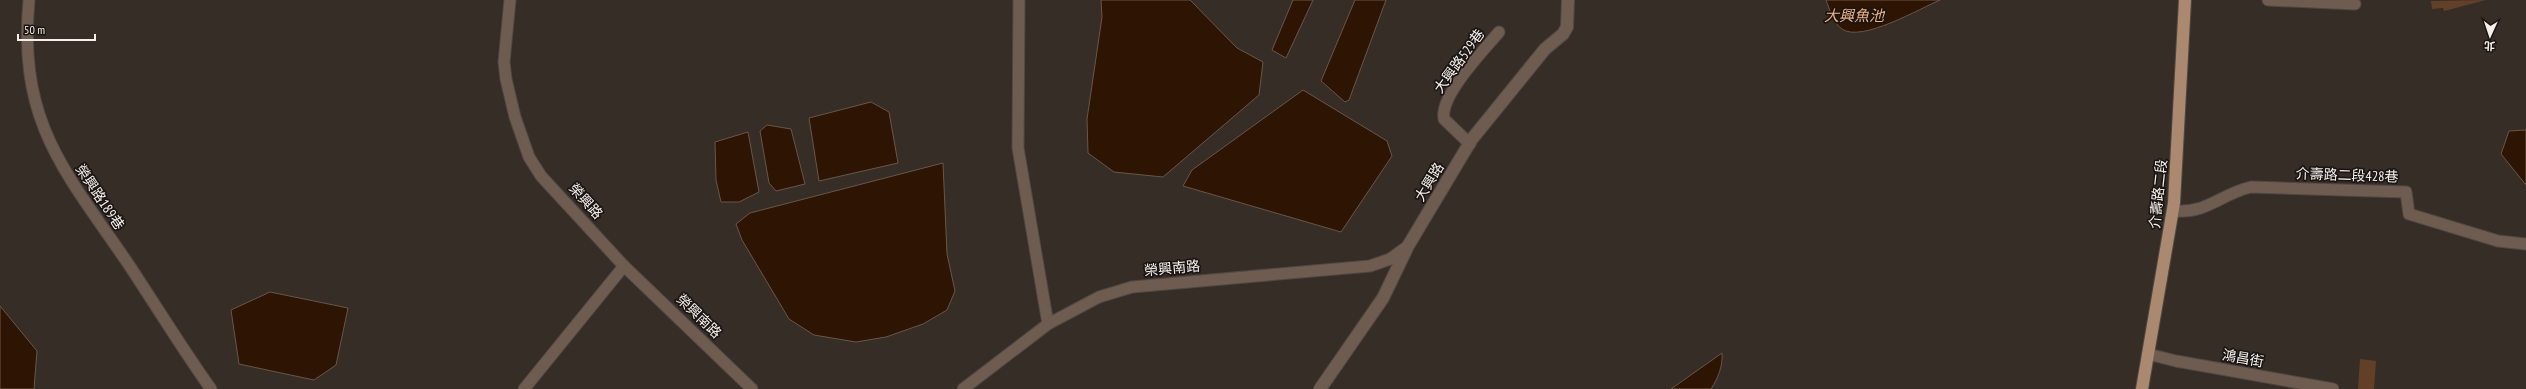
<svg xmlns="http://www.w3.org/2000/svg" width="2526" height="389" viewBox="0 0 2526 389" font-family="'PT Sans Narrow','Noto Sans TC',sans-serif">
<rect width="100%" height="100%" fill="#362d27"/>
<!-- green -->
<g fill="#624028">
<path d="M2486 0 2444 11 2443 8 2432 9 2431 1Z"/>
<path d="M2360 359 2376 361 2374 389H2358Z"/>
</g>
<!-- water -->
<g fill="#2e1402" stroke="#6a5648">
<path d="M1101 0H1190L1237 48 1263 62 1259 95 1163 177 1114 172 1088 153 1087 119 1102 17Z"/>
<path d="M1293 0H1313L1286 58 1272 50Z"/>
<path d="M1355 0H1386L1349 100 1345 102 1321 81Z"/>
<path d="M1826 0H1940C1921 8 1861 43 1842 29 1833 23 1830 10 1826 0Z"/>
<path d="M1303 90 1387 141 1392 156 1341 232 1183 186 1192 170Z"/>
<path d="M871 102 889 112 898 163 819 181 809 118Z"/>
<path d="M767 125 791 129 805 184 776 191 769 183 760 131Z"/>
<path d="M2526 130V185L2501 154 2509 131Z"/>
<path d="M748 132 759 192 739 202H721L716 180 715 142Z"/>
<path d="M943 163 947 254 955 291 947 310 923 324 886 337 856 342 814 335 789 319 742 240 736 224 750 213Z"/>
<path d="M270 292 348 308 336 365 314 380 239 364 231 310Z"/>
<path d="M0 306 37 351 34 389H0Z"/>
<path d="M1722 353C1723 366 1718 378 1711 389H1671Z"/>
</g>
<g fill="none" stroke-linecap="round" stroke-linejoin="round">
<defs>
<g id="minor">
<path d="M29 0C18 121 63 169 127 262 155 304 181 347 211 389"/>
<path d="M510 0 504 62 506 79 515 117 529 157 541 176 624 266 752 389"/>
<path d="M1019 0 1018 148 1048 324"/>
<path d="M2268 0 2355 4"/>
<path d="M1470 144 1444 119C1439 96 1484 50 1499 32"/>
<path d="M2173 211C2210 213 2218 195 2251 187L2406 192 2409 214 2498 241 2526 244"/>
<path d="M2148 354 2176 361 2333 389"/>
<path d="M524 389 624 266"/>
<path d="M963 389 1048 324 1099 297 1132 287 1370 266 1390 259 1408 246"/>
</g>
<path id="tertiary" d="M1320 389 1383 298 1408 246 1472 139 1545 49 1563 34 1567 27 1568 0"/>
<path id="primary" d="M2142 389 2174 203 2185 0"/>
</defs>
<!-- minor casing -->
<use href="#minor" stroke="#514843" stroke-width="13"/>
<!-- tertiary casing -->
<use href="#tertiary" stroke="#514843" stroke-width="14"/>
<!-- primary casing -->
<use href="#primary" stroke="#514843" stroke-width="14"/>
<!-- minor -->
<use href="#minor" stroke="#6e5c51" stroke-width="11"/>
<!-- tertiary -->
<use href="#tertiary" stroke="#6e5c51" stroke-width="12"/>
<!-- primary -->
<use href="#primary" stroke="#ab8870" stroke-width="12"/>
</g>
<g text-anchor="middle" stroke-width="3.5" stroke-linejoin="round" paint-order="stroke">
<!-- street labels -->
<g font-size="14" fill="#f6f0ec" stroke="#1b1614">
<text transform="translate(1459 61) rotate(-54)" y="5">大興路529巷</text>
<text transform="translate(2347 175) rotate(2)" y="5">介壽路二段428巷</text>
<text transform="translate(1429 182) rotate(-59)" y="5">大興路</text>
<text transform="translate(2158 194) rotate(-84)" y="5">介壽路二段</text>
<text transform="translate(100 197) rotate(56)" y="5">榮興路189巷</text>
<text transform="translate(586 201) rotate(48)" y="5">榮興路</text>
<text transform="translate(1172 268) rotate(-5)" y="5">榮興南路</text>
<text transform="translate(699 316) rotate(44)" y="5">榮興南路</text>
<text transform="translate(2243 358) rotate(10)" y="5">鴻昌街</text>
</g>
<!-- water labels -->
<g font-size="15" font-style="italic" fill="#efaf83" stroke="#1b1614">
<text x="1854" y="21">大興魚池</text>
</g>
</g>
<!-- north arrow -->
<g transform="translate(2490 36) rotate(183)" stroke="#1b1614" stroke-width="3" paint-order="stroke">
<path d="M0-3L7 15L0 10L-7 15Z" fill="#f6f0ec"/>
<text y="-6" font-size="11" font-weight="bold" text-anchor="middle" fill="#f6f0ec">北</text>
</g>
<!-- scale -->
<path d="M18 34v6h77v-6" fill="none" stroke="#f6f0ec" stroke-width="2"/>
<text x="24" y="34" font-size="12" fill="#f6f0ec" stroke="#1b1614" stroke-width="3" paint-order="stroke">50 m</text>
</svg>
